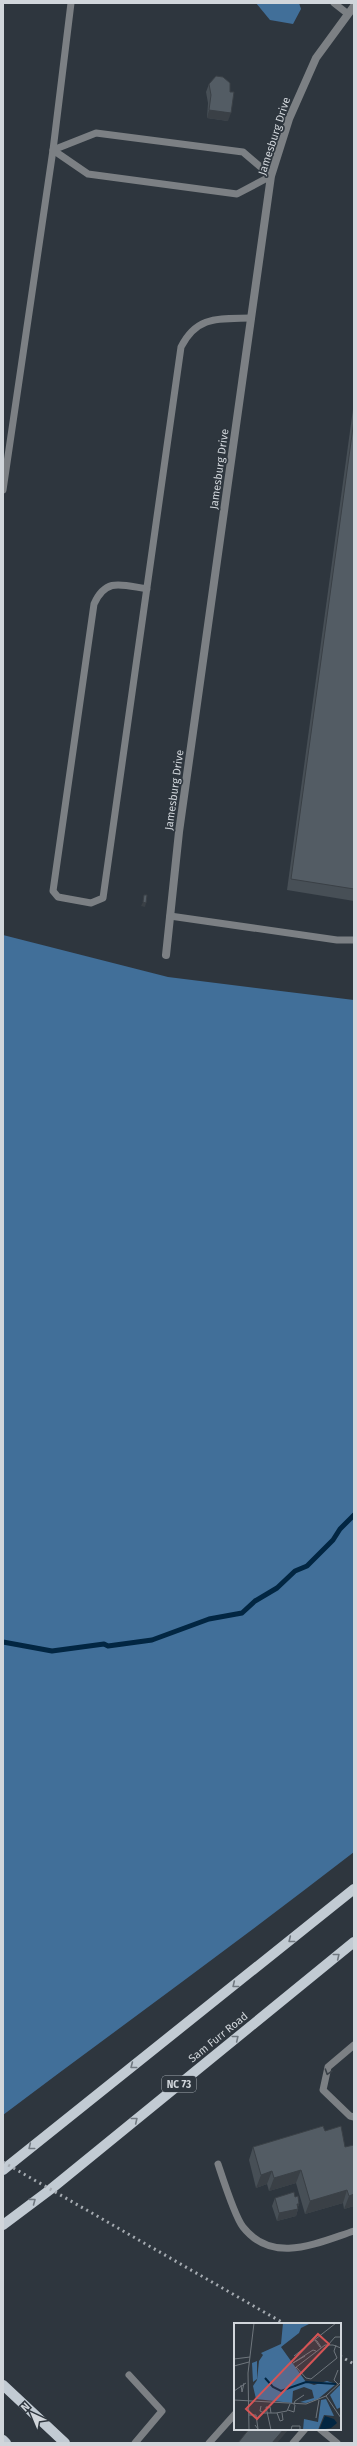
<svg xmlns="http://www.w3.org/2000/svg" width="357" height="2446" viewBox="0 0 357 2446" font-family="'Fira Sans',sans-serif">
<rect width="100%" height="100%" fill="#2e363e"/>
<!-- forest -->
<g fill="#416f99">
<path d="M256 3H299L301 9 293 24 270 20Z"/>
<path d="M3 935 168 977 354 1000V1852C238 1942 120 2027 3 2115Z"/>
</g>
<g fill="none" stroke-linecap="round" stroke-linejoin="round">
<!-- stream -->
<path stroke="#022642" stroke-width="5" d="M3 1642 52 1651 104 1644 108 1646 152 1640 209 1619 242 1613 255 1601 277 1588 295 1571 307 1566 333 1540 340 1529 354 1515"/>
<!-- service -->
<g stroke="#7c8084" stroke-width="7">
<path d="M334 3 348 14"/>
<path d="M96 133 243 152 271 176 237 194 88 174 53 150Z"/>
<path d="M3 490 53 150 71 3"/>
<path d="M147 589C122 585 106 577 94 604L53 891 58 897 91 903 103 898 181 347C197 315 219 319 251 318"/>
<path d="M170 916 337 940H354"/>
<path d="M354 2045 328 2067 323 2090 350 2116 354 2117"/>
<path d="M218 2164C223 2179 235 2217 243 2227 273 2265 317 2243 354 2231"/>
<path d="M129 2375 162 2411 135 2443"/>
<path d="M320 2429 337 2443"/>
<path d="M209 2443 235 2414"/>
<path d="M293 2443 305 2429"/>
</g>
<!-- minor -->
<path stroke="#7c8084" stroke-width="8" d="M166 955 179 832 271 176 289 119 316 58 354 6"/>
<!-- primary -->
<g stroke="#c2cbd3" stroke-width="10">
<path d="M3 2170 354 1889"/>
<path d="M3 2225 51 2189 354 1942"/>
<path d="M3 2385 65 2443"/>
<path d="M3 2440 6 2443"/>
</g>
<!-- rail -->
<g stroke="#a5abb1" stroke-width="3" stroke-dasharray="2 4" stroke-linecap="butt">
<path d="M3 2162 285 2324"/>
<path d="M340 2356 354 2364"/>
</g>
</g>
<!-- wall -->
<g fill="#474f56">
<path d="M209 84 228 121 207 118 208 103 206 92Z"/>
<path d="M354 402V901L287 890Z"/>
<path d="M323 2126 354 2206 344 2209 343 2203 305 2214 296 2183 269 2191 267 2184 256 2188 249 2160 253 2147Z"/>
<path d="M295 2197 299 2204 298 2207V2209L296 2216 277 2221 272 2206 275 2198Z"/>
</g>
<!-- shaded-wall -->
<g fill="#3a4046">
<path d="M209 110 231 113 228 121 207 118Z"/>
<path d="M143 902 146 903 145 907 141 906Z"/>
<path d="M301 2170 296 2183 269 2191 274 2178Z"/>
<path d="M272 2171 267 2184 256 2188 261 2175Z"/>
<path d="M347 2190 343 2203 305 2214 310 2201Z"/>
<path d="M354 2194V2206L344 2209 349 2196Z"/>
<path d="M297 2204H299L297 2209H298L296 2216 277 2221 279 2213Z"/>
<path d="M284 2429H289L277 2443H272Z"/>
</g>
<!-- building -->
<g fill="#535c64" stroke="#3a4046">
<path d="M216 76 223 77 230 83V92H234L231 113 209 110 211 95 209 84Z"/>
<path d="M354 420V889L291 879Z"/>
<path d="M144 895H147L146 903 143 902Z"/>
<path d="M323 2126 325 2131 341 2126 345 2147 354 2145V2194L349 2196 347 2190 310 2201 301 2170 274 2178 272 2171 261 2175 253 2147Z"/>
<path d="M294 2192 295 2197 298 2196 299 2204H297L298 2209 279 2213 275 2198Z"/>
<path d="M249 2429H284L272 2443H238Z"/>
</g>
<!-- one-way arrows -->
<defs><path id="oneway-chevron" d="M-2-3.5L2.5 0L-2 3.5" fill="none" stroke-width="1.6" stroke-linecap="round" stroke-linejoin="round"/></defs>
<g stroke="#717981">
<use href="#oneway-chevron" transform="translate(291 1940) rotate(141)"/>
<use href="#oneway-chevron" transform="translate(337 1956) rotate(-39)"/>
<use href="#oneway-chevron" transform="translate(235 1985) rotate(141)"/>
<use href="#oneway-chevron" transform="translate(236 2038) rotate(-39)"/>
<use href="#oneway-chevron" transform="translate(133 2066) rotate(142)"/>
<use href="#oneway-chevron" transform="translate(135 2120) rotate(-39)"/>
<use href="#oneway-chevron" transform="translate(31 2147) rotate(141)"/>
<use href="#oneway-chevron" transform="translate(33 2201) rotate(-37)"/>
</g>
<use stroke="#3a4148" href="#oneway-chevron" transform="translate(328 2072) rotate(108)"/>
<g text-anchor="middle" stroke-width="3.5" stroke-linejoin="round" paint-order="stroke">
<!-- shield labels -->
<rect fill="#2e363e" stroke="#a0a6ac" stroke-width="1" x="162" y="2076" width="34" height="16" rx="3"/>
<g font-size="10" font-weight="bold" fill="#d1d6db">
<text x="179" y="2088">NC 73</text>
</g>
<!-- street labels -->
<g font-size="11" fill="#d1d6db" stroke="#2e363e">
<text transform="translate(274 136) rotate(-72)" y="4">Jamesburg Drive</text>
<text transform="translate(219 469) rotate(-82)" y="4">Jamesburg Drive</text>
<text transform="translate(174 790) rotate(-82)" y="4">Jamesburg Drive</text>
<text transform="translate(218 2037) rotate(-39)" y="4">Sam Furr Road</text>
</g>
</g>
<!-- overview -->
<g transform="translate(234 2323)">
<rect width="107" height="107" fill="#2e363e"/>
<path d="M49 0H77L67 5 65 10 47 24 72 59 80 62 93 58 102 61 84 76 72 80 66 79 80 75 78 67 70 64 59 68 58 80 22 76 19 63 23 57 25 38 29 32 27 30 47 21ZM23 38V56L19 59 18 40ZM107 61V84L103 86 96 72ZM92 76 100 93 90 92 84 107H69L70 96 84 99 87 77Z" fill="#416f99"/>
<path d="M91 93 100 96 103 100 97 105 85 107Z" fill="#022642"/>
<path fill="none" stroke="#022642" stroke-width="2" d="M31 55 39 64 47 68 72 59 102 61"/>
<path fill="none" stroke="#6f767d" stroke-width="1" d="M81 17 83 18 87 24H86ZM94 22 101 14H107M60 33 102 0M71 33 59 40 79 27 82 28M0 36 16 34M0 43 15 39M62 44 72 55 77 56 103 35 100 28 102 22M61 45 91 22H99L107 25M104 47 100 57 104 61M7 62 8 69 10 60M0 68 12 60M92 73 107 95M0 77 72 81 92 73 107 59M60 82 61 78 70 72M27 83 26 88 30 90H42L53 88 56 81M54 87 60 89 61 82M37 90 36 84H32L37 107M43 90 46 98 49 97 48 90M15 92H22L24 106 21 102M82 95 85 77M15 107 14 50 20 0M57 107 58 103H66V107"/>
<path fill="#d55455" fill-opacity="0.15" stroke="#d55455" stroke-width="2" d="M84 11 95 21 23 96 12 86Z"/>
<rect width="107" height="107" fill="none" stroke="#d1d6db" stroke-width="2"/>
</g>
<!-- border -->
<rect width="357" height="2446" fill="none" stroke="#d1d6db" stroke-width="8"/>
<!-- north arrow -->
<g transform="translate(32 2414) rotate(316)" stroke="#2e363e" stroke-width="3" paint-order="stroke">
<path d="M0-3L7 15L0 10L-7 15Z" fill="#d1d6db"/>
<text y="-6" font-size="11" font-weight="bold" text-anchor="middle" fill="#d1d6db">N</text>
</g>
</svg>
